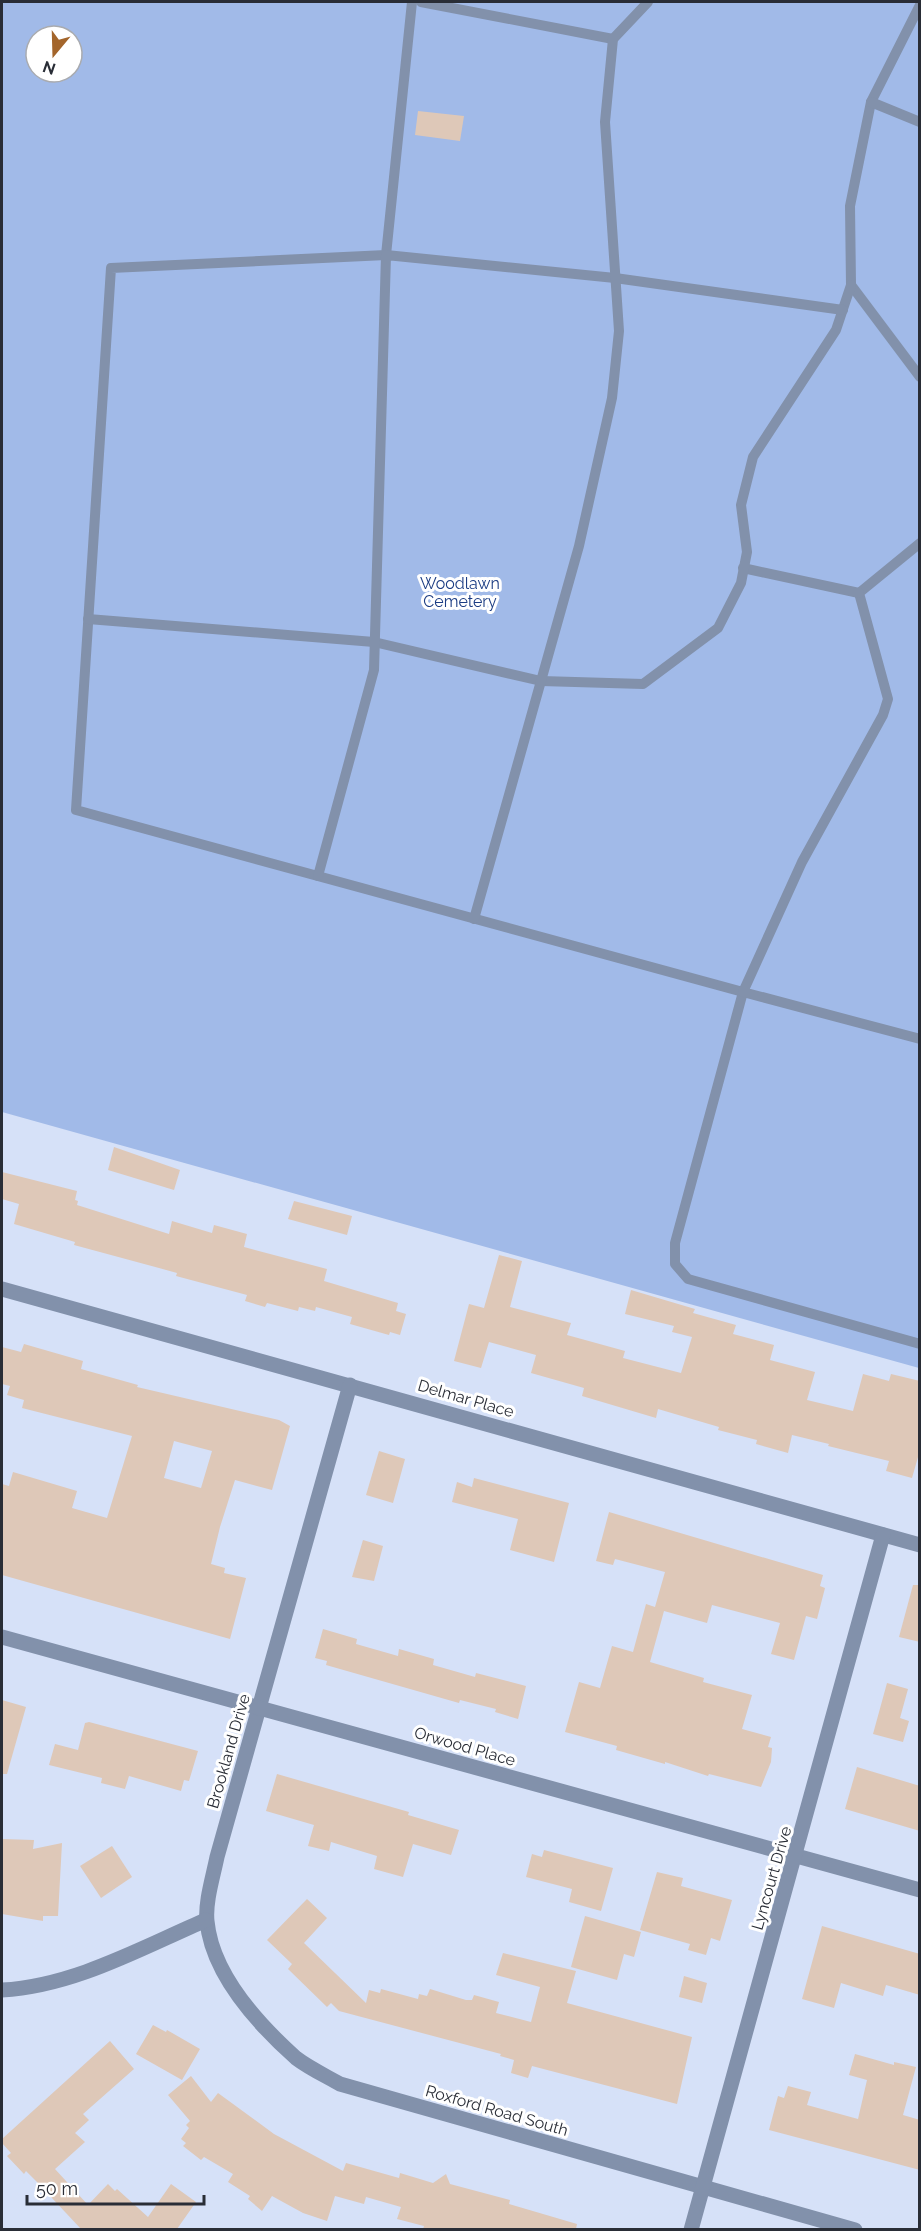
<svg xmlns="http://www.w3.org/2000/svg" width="921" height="2231" viewBox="0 0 921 2231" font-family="Raleway,sans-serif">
<rect width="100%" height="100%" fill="#d6e1f8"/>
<!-- green -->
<path fill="#a1bae8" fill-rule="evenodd" d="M2 2H919V1368L2 1112ZM36 36H72V72H36Z"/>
<!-- building -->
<g fill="#dec8b8" fill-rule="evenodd">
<path d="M418 111 464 116 460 141 415 135Z"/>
<path d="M114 1147 180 1170 174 1190 108 1170Z"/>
<path d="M2 1172 77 1191 75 1200 78 1201 77 1205 169 1234 172 1221 212 1233 214 1225 247 1234 244 1247 327 1269 324 1281 398 1303 396 1311 406 1314 400 1335 390 1332 389 1335 350 1324 352 1317 316 1307 315 1311 299 1307 298 1311 267 1303 265 1307 245 1301 247 1295 176 1276 177 1273 159 1268 74 1245 75 1242 14 1224 19 1204 2 1199Z"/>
<path d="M294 1201 352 1216 347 1235 288 1219Z"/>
<path d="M499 1255 522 1261 510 1307 571 1323 567 1335 625 1351 623 1358 681 1373 692 1337 672 1332 674 1326 625 1314 631 1290 695 1309 693 1313 736 1325 733 1334 774 1345 770 1360 815 1372 807 1400 853 1411 863 1374 889 1381 891 1374 920 1381V1450L912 1478 886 1471 889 1461 828 1446 829 1444 792 1435 788 1453 756 1444 757 1440 718 1430 719 1427 658 1409 656 1418 582 1396 584 1388 531 1373 536 1355 489 1342 481 1368 454 1361 469 1304 484 1308Z"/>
<path d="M24 1344 83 1361 81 1369 138 1385 137 1387 279 1420 290 1426 272 1490 235 1480 220 1527 211 1564 225 1568 224 1573 246 1578 230 1639 2 1575V1484L9 1486 13 1472 77 1491 72 1508 107 1518 132 1436 22 1408 24 1400 7 1395 10 1386 2 1384V1347L21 1352ZM174 1441 212 1451 201 1488 164 1478Z"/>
<path d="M379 1451 405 1459 393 1503 366 1495Z"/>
<path d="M474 1478 569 1503 554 1562 510 1550 518 1519 452 1502 457 1482 472 1487Z"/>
<path d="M609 1512 823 1575 820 1586 825 1588 817 1619 806 1616 794 1660 771 1654 780 1623 712 1605 707 1623 664 1611 650 1662 704 1678 703 1682 752 1695 742 1729 771 1737 768 1747 772 1748 771 1762 761 1787 709 1774 708 1776 665 1762V1764L616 1750 617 1746 565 1732 579 1682 600 1688 612 1646 633 1652 646 1604 655 1607 665 1572 615 1559 613 1565 596 1561Z"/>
<path d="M363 1540 383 1546 374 1581 352 1577Z"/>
<path d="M913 1585H920V1642L899 1637Z"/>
<path d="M323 1629 357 1639 356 1644 398 1656 399 1649 434 1659 433 1665 475 1677 476 1673 526 1686 518 1719 495 1712 496 1709 460 1700 459 1703 326 1665 327 1661 315 1658Z"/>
<path d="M887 1683 908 1689 900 1718 909 1721 903 1742 873 1734Z"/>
<path d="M2 1700 26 1707 7 1774H2Z"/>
<path d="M89 1722 198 1751 189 1781 184 1780 181 1791 129 1776 125 1789 101 1783 102 1778 49 1765 55 1744 78 1750 85 1723Z"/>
<path d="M857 1767 920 1786V1831L845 1809Z"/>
<path d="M277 1774 409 1812 408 1815 459 1830 451 1855 413 1844 403 1877 374 1869 377 1856 331 1842 329 1851 308 1846 314 1825 266 1811Z"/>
<path d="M2 1839 34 1840 33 1849 62 1843 58 1916H43V1921L2 1914Z"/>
<path d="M112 1846 132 1877 101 1898 80 1866Z"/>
<path d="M544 1850 613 1868 601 1911 569 1902 572 1889 526 1877 532 1854 542 1857Z"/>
<path d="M657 1872 683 1878 681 1886 732 1900 720 1941 711 1938 706 1955 688 1950 690 1944 640 1930Z"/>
<path d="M307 1899 327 1918 304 1943 366 2003 369 1990 380 1993 381 1989 418 1999 419 1994 427 1996 430 1989 466 2000H472L474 1995 499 2002 496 2013 531 2022 540 1987 496 1975 503 1953 576 1971 567 2003 692 2037 677 2104 532 2066 528 2078 511 2073 514 2060 500 2056 501 2054 339 2011 331 2003 327 2007 288 1969 292 1964 267 1940Z"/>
<path d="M585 1916 641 1932 634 1957 624 1954 617 1980 571 1967Z"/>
<path d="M822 1926 920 1954V1995L886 1985 883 1996 841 1983 834 2008 802 1999Z"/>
<path d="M684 1976 707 1983 702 2003 679 1997Z"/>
<path d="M153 2025 166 2032 167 2030 200 2049 182 2080 136 2054Z"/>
<path d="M110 2041 134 2069 83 2114 89 2120 75 2133 85 2142 55 2169 88 2205 108 2184 115 2191 117 2189 148 2217 171 2184 196 2202 177 2229H81L36 2181 26 2171 24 2174 7 2156 11 2153 2 2143V2139Z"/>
<path d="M855 2054 894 2065V2062L916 2067 903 2115 920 2120V2170L769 2130 778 2096 784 2098 788 2086 811 2092 807 2105 858 2119 867 2080 849 2075Z"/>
<path d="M191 2076 211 2102 218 2093 274 2134 343 2171 346 2163 399 2178 400 2173 433 2183 446 2174 450 2184 510 2200 509 2204 577 2224 576 2229H423L424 2226 397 2219 401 2207 366 2197 364 2204 335 2196 327 2221 303 2213 272 2196 262 2211 248 2199 250 2196 228 2182 233 2174 204 2157 201 2160 183 2146 186 2143 181 2139 189 2128 186 2125 190 2121 168 2095Z"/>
</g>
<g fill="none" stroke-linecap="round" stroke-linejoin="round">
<!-- service -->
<g stroke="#8291ab" stroke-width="10">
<path d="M412 2 386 255 111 268 76 810 743 992 675 1243V1264L688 1279 920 1344"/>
<path d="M421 2 613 39"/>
<path d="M920 5 871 102 850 206 851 285 920 377"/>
<path d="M871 102 920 122"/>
<path d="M920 543 859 593 888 699 883 715 802 862 743 992 920 1039"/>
<path d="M743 568 859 593"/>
<path d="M88 619 374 642 541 681 643 684 718 628 741 583 747 552 741 505 753 457 836 330 851 285"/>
<path d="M318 876 374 670 386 255 615 278 843 310"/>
<path d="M474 919 579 546 612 398 619 331 605 122 613 39 648 2"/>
</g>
<!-- minor -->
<g stroke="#8291ab" stroke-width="15">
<path d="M2 1289 920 1545"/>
<path d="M350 1385 217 1857C213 1877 205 1902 207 1921 212 1975 258 2024 296 2058 309 2068 326 2076 340 2084L855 2230"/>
<path d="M2 1637 920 1890"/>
<path d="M2 1990C74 1986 141 1948 206 1920"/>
<path d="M691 2230 883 1535"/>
</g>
</g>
<g text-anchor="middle" stroke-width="6" stroke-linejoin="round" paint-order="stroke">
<!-- park labels -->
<g font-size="16" fill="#1b3c83" stroke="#fff">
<text x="460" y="589">Woodlawn<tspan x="460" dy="18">Cemetery</tspan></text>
</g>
<!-- street labels -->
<g font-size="16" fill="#292d36" stroke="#fff">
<text transform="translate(466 1398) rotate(16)" y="6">Delmar Place</text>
<text transform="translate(465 1746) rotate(16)" y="6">Orwood Place</text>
<text transform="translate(228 1751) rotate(-74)" y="6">Brookland Drive</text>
<text transform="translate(771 1878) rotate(-74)" y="6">Lyncourt Drive</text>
<text transform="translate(497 2110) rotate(16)" y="6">Roxford Road South</text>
</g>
</g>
<!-- border -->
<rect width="921" height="2231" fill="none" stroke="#292d36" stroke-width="6"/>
<!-- north arrow -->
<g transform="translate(54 54) rotate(199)"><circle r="28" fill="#ffffff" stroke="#a9abaf" stroke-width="1.5"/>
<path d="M0-4.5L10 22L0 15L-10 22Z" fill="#a3652b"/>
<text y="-9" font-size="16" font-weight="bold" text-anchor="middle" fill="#292d36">N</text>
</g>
<!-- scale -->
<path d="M27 2195v9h177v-9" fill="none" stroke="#292d36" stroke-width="3"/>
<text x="36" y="2195" font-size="18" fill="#292d36" stroke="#ffffff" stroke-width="4.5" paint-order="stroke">50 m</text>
</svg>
